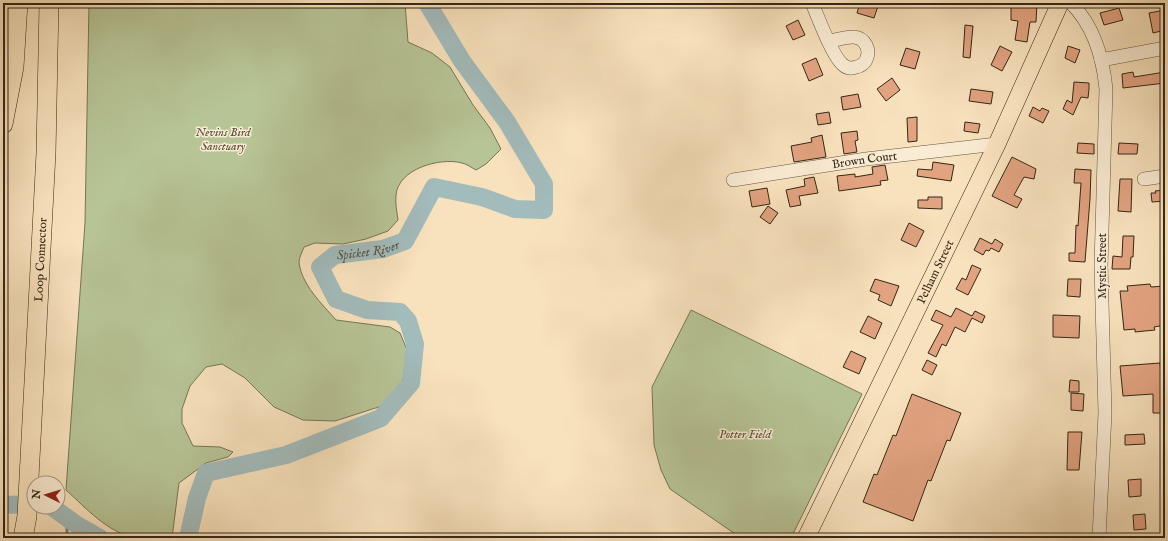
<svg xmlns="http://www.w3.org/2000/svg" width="1168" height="541" viewBox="0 0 1168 541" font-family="'IM FELL English',serif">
<rect width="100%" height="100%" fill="#f8e2bd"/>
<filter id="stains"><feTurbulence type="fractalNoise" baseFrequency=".005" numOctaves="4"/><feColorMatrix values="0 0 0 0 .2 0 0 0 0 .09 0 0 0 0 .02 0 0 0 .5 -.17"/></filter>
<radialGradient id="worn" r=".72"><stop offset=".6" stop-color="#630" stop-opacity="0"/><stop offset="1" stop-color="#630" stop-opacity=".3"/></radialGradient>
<!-- green -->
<g fill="#b7c496" stroke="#767656">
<path d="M89 3H405L408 42 432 53 450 67 473 105 490 128 501 149 486 164 476 170C472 168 467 164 462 163 440 157 398 169 396 195 395 203 397 212 398 220L388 231 366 239 343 244 315 243 304 247C302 252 299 258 299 262 301 284 322 304 336 320L390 327 400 333 407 350 406 372 398 390 385 405 335 421 303 420 274 407 245 378 222 364 206 367 190 386 182 409V423L193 446 220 447 233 452 228 457 206 463 179 483 172 538C160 538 146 540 135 538 107 532 86 508 66 490L85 223Z"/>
<path d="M691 310 862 394 791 538H741L670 489 661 470 654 445 652 387Z"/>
</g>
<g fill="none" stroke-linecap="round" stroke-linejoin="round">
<!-- stream -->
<path stroke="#768079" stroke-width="3" d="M67 538V518"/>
<!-- river -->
<g stroke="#a2bbbb" stroke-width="18">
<path d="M3 505 34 504"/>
<path d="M52 507 77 525 100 538"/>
<path id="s1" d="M188 538 197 498 206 473 286 455 381 418 411 383 415 344 408 321 400 312 367 310 336 299 320 267 335 255 383 249 405 241 434 187 482 197 515 209 544 210V184L507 122 462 61 427 3"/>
</g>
</g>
<!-- building -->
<g fill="#e2a381" stroke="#342716">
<path d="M860 3H879L874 18 857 13Z"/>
<path d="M1011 3H1037L1036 22H1030L1027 42 1015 40 1018 21 1011 20Z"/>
<path d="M1119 8 1123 20 1104 25 1100 13Z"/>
<path d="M1165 10V30L1153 33 1149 13Z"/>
<path d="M798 20 805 35 793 40 786 26Z"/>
<path d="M965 25 973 26 970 58 963 57Z"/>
<path d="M1000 46 1012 52 1002 71 991 65Z"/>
<path d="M1068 46 1080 50 1075 63 1065 58Z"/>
<path d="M906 48 920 52 915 69 900 65Z"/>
<path d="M816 58 823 75 809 81 802 64Z"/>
<path d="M1133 72 1134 77 1165 72V83L1123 88 1122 74Z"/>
<path d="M892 78 900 90 886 101 877 89Z"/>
<path d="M1074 82 1089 83V89L1088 98 1081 97 1073 115 1063 109 1067 100 1072 103Z"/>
<path d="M971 89 993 92 991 104 969 101Z"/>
<path d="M858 94 861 107 843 110 841 97Z"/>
<path d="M1033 107 1040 111 1042 108 1049 111 1043 123 1029 116Z"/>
<path d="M829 112 831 123 818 125 816 114Z"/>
<path d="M917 117V141L908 142 907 118Z"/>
<path d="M965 122 980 124 978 133 964 131Z"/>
<path d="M857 131 858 140 855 141 857 152 844 154 841 133Z"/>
<path d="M822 135 826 157 794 162 791 146 812 142 811 138Z"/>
<path d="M1078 143 1094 144V154L1077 153Z"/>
<path d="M1119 143 1138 144 1137 154H1118Z"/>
<path d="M1012 157 1036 169 1034 179 1024 177 1014 195 1022 199 1017 208 992 196Z"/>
<path d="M933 162 954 165 951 181 917 176 918 169 932 170Z"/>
<path d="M885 165 888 180 880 181 881 185 839 191 837 176 855 174V177L873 174 872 167Z"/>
<path d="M1075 169 1091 170 1090 199 1085 262 1069 261V253H1075L1076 225 1078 226 1081 183H1074Z"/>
<path d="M814 177 818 193 799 196 801 205 790 207 786 190 805 186 804 179Z"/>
<path d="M1120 179H1132L1131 212 1118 211Z"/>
<path d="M767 188 770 204 752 207 749 191Z"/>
<path d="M1165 190V201L1152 202 1151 193H1156L1155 191Z"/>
<path d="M928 197H942V209L918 208V200H928Z"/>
<path d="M768 206 778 213 770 224 760 217Z"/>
<path d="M909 223 924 231 916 247 901 240Z"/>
<path d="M1123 236H1134L1133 257H1131L1130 269H1112L1113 256 1122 257Z"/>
<path d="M980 238 992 244 995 239 1003 244 999 252 991 248 989 251 986 250 983 255 974 250Z"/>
<path d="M972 265 981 269 968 295 956 289 962 278 966 280Z"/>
<path d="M875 279 899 286 891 306 878 300 880 295 870 291Z"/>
<path d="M1068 279H1081L1080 297 1067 296Z"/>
<path d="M1150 284 1151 287 1165 286V325L1154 327 1155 330 1135 332V329L1124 330 1120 291H1128L1127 286Z"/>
<path d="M956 308 972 316 975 311 985 316 982 323 972 318 965 332 955 327 946 346 942 344 936 357 928 353 943 325 931 320 936 310 951 317Z"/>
<path d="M1053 315 1080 316 1079 338 1053 337Z"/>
<path d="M868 316 882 323 875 339 860 332Z"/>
<path d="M851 351 866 358 859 374 843 367Z"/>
<path d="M927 360 937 365 932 375 922 370Z"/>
<path d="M1160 363 1165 413H1153V394L1123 396 1120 366Z"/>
<path d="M1070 380 1079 381V392H1069Z"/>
<path d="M1071 393 1084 394 1083 411 1071 410Z"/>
<path d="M912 394 961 413 950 441 947 440 931 481 928 480 913 521 863 502 874 474 877 475 893 435 896 436Z"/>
<path d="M1068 432H1082L1079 470H1067Z"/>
<path d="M1144 434 1145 444 1125 445V435Z"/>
<path d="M1141 479V496L1129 497 1128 480Z"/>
<path d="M1145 514 1146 529 1134 530 1133 515Z"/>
</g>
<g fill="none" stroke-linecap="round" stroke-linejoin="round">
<defs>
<g id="minor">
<path d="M812 3C818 17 832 55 842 64 846 68 851 69 856 67 862 66 866 62 867 57 869 53 868 49 866 45 859 31 842 39 830 41"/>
<path d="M1071 3C1094 26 1103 57 1106 89L1101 266 1105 413 1099 538"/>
<path d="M1101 60 1165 48"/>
<path d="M1144 179 1165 176"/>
<path id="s2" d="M733 180 866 159 997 144"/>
</g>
<g id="major">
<path id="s3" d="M806 538 997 144 1060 3"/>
</g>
<g id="highway">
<path d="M3 124 14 67 18 3"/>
<path id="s4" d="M23 538 27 516 46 153 49 3"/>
</g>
</defs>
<!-- minor casing -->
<use href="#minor" stroke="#655640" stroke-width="14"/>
<!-- major casing -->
<use href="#major" stroke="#342716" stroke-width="18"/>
<!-- highway casing -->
<use href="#highway" stroke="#342716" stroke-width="20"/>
<!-- minor -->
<use href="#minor" stroke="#faecd4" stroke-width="13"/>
<!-- major -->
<use href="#major" stroke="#f8e2bd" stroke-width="17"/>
<!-- highway -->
<use href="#highway" stroke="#f8e2bd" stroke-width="19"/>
</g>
<g text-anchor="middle" stroke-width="3" stroke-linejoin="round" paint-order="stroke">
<!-- park labels -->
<g font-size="12" font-style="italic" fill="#554e36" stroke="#faecd4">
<text x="223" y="136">Nevins Bird<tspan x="223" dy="14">Sanctuary</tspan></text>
<text x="745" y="438">Potter Field</text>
</g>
<!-- street labels -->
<g font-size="12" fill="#342716" stroke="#faecd4">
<text dy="4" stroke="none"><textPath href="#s2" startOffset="133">Brown Court</textPath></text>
<text dy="4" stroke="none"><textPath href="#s4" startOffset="279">Loop Connector</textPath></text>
<text transform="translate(1102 266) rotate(-90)" y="4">Mystic Street</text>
<text dy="4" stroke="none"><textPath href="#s3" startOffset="296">Pelham Street</textPath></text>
</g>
<!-- water labels -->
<g font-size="13" font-style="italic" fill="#555348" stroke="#faecd4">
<text dy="5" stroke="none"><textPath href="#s1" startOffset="527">Spicket River</textPath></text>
</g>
</g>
<!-- margin -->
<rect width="1168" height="541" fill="none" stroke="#f8e2bd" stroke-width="16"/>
<rect x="4" y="4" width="1160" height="533" fill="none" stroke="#342716" stroke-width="2"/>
<rect x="8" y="8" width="1152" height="525" fill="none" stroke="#342716"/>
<!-- north arrow -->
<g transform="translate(46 495) rotate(275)"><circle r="19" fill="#faecd4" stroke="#ab9d88"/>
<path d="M0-3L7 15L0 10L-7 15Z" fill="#8f2418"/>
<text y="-6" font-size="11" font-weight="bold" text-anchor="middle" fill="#342716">N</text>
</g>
<rect width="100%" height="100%" filter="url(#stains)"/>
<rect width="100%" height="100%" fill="url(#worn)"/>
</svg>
